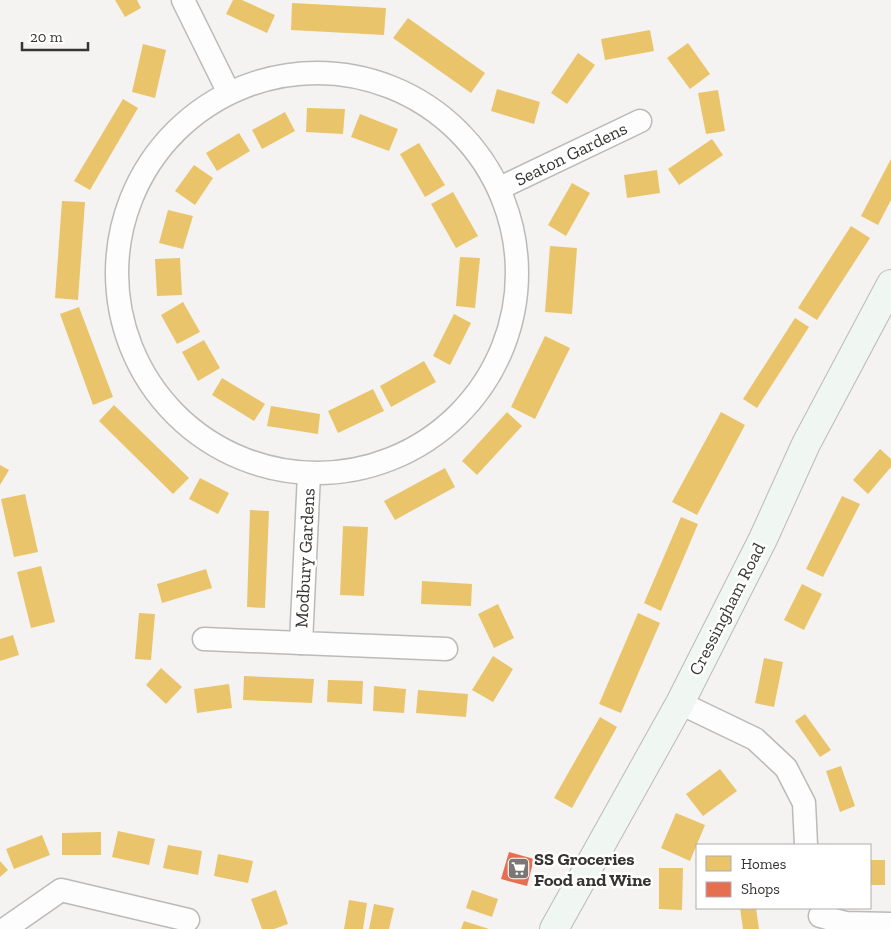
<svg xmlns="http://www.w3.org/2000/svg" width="891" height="929" viewBox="0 0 891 929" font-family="'Zilla Slab',serif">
<rect width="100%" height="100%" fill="#f5f3f1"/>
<!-- homes -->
<g fill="#e9c46a">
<path d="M115 0H137L141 8 125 17Z"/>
<path d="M233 0H242L275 15 267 33 226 14Z"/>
<path d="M292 3 386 8 384 35 291 30Z"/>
<path d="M408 18 485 73 471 93 393 38Z"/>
<path d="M650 30 654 51 605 60 601 39Z"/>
<path d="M688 43 710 74 690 89 667 58Z"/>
<path d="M143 44 166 50 155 98 132 92Z"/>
<path d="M578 53 595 65 567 104 551 93Z"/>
<path d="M497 89 540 102 534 124 491 111Z"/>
<path d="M718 90 725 131 706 134 698 93Z"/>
<path d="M123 99 138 108 90 190 74 181Z"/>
<path d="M307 108 345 109 343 134 306 132Z"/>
<path d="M285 112 295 131 262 149 252 130Z"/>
<path d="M360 114 398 129 389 151 351 137Z"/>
<path d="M239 133 250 151 217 171 206 153Z"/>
<path d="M712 139 723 155 679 185 668 169Z"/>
<path d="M419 143 445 185 425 197 400 154Z"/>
<path d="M891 159V200L878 225 861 216Z"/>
<path d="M194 165 213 178 195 205 175 191Z"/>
<path d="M657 170 660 193 627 198 624 175Z"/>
<path d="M572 183 590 193 566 236 548 225Z"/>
<path d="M453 192 478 236 456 248 431 204Z"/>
<path d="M62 201 85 202 78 300 55 298Z"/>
<path d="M168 210 193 216 183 249 159 243Z"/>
<path d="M851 226 870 238 817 320 798 308Z"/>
<path d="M550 246 577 248 572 314 545 312Z"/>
<path d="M460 257 480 258 475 308 456 306Z"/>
<path d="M180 258 182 295 157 296 155 259Z"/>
<path d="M183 302 200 332 177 344 161 315Z"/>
<path d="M79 307 113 397 93 405 60 314Z"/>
<path d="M454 314 471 323 450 365 433 356Z"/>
<path d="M795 318 809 327 757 408 743 399Z"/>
<path d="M545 336 570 348 535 419 511 407Z"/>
<path d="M204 340 220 368 198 381 182 352Z"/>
<path d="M424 361 436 382 391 407 380 386Z"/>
<path d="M222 378 265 404 254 421 212 395Z"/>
<path d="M373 389 384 411 338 433 328 411Z"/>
<path d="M114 405 189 478 173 494 99 421Z"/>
<path d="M271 406 320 414 318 434 267 426Z"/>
<path d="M507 412 522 426 477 475 462 461Z"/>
<path d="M721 412 745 425 697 515 672 502Z"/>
<path d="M880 449 891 459V467L868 494 853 480Z"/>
<path d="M0 465 9 470 0 485Z"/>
<path d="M445 468 455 487 395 520 384 501Z"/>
<path d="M200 478 229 493 218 514 189 499Z"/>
<path d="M25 494 38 552 14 557 1 499Z"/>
<path d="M842 496 860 504 823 577 806 569Z"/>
<path d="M250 510 269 511 265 608 247 607Z"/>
<path d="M681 517 698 524 661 611 644 603Z"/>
<path d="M343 526 368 527 364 596 340 595Z"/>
<path d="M41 566 55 622 31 628 17 572Z"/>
<path d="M206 569 212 588 162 603 157 584Z"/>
<path d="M422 581 472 584 471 606 421 604Z"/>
<path d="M802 584 822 594 804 630 784 620Z"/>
<path d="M498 604 514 638 494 648 478 614Z"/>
<path d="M139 613 155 614 151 660 135 659Z"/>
<path d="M638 613 660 623 621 713 599 704Z"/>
<path d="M13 635 19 655 0 661V639Z"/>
<path d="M493 656 513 669 493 702 472 690Z"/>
<path d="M764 658 783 662 774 707 755 703Z"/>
<path d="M161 668 182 687 166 704 146 685Z"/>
<path d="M244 676 314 679 312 703 243 700Z"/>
<path d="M328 680 363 681 362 704 327 702Z"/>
<path d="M229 684 232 708 197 713 194 689Z"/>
<path d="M374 686 406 689 404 713 373 711Z"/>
<path d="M418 690 468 694 466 717 416 713Z"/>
<path d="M805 714 831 750 820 757 795 721Z"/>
<path d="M600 717 617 727 572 808 554 798Z"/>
<path d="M841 766 855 806 840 812 826 771Z"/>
<path d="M720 769 737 791 703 816 686 794Z"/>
<path d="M676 813 705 825 690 861 661 848Z"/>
<path d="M118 831 155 839 149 865 112 857Z"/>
<path d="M101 832V855H62V833Z"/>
<path d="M42 835 50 855 14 869 6 849Z"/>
<path d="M168 845 202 851 198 875 163 868Z"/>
<path d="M218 854 253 861 248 883 214 876Z"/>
<rect x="870" y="860" width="15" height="25"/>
<path d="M0 861 8 870 0 877Z"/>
<path d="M659 868H683L682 910 659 909Z"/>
<path d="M276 890 288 924 274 929H262L251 899Z"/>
<path d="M472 890 498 899 492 917 466 908Z"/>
<path d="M349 900 367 903 363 929H344Z"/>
<path d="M374 904 394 908 389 929H369Z"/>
<path d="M740 908H756L759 929H743Z"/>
<path d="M464 921 489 929H461Z"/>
</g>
<!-- shops -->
<path fill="#e76f51" d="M509 852 534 859 527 886 501 879Z"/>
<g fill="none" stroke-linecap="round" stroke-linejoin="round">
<defs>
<g id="street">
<path d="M183 0 228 91"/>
<circle cx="317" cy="273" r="200"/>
<path d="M502 187 640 121"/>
<path d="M309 474 301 643 446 649"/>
<path d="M204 639 301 643"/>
<path d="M680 703 755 739 786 768 804 803 806 845"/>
<path d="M820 916 846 923 891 924"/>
<path d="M5 929 61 890 188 920"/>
</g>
<path id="secondary" d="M554 929 680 703 763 539 806 444 891 284"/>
</defs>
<!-- street casing -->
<use href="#street" stroke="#bbbab8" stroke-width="25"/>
<!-- secondary casing -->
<use href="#secondary" stroke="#bbbab8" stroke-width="30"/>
<!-- street -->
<use href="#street" stroke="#fefdfd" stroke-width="22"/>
<!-- secondary -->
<use href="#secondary" stroke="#f0f6f2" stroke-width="28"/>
</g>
<!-- icons -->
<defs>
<symbol id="supermarket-square" viewBox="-11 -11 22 22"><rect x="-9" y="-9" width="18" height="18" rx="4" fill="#797876" stroke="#fff"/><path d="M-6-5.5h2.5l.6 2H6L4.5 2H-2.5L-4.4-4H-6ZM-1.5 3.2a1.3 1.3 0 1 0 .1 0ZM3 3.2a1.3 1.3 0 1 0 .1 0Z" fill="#fff"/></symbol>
</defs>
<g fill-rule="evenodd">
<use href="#supermarket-square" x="506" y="856" width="25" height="25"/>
</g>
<g text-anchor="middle" stroke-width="5" stroke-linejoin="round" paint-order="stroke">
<!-- street labels -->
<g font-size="18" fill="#363533" stroke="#fff">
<text transform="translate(571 154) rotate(-26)" y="6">Seaton Gardens</text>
<text transform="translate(305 558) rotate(-87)" y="6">Modbury Gardens</text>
<text transform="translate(727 609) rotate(-63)" y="6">Cressingham Road</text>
</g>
<!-- poi labels -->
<g font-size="18" font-weight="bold" fill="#363533" stroke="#fff" text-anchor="start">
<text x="534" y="865">SS Groceries<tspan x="534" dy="21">Food and Wine</tspan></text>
</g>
</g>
<!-- legend -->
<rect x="696" y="844" width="175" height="65" fill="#ffffff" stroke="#afaead"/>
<rect x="706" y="856" width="25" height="15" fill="#e9c46a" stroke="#afaead"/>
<text x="741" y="869" font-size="15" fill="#363533">Homes</text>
<rect x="706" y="882" width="25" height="15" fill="#e76f51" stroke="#afaead"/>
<text x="741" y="894" font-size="15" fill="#363533">Shops</text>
<!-- scale -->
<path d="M22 42v8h66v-8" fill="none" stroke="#363533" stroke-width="2.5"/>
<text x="30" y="42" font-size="15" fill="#363533" stroke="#ffffff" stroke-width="4" paint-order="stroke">20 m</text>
</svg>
